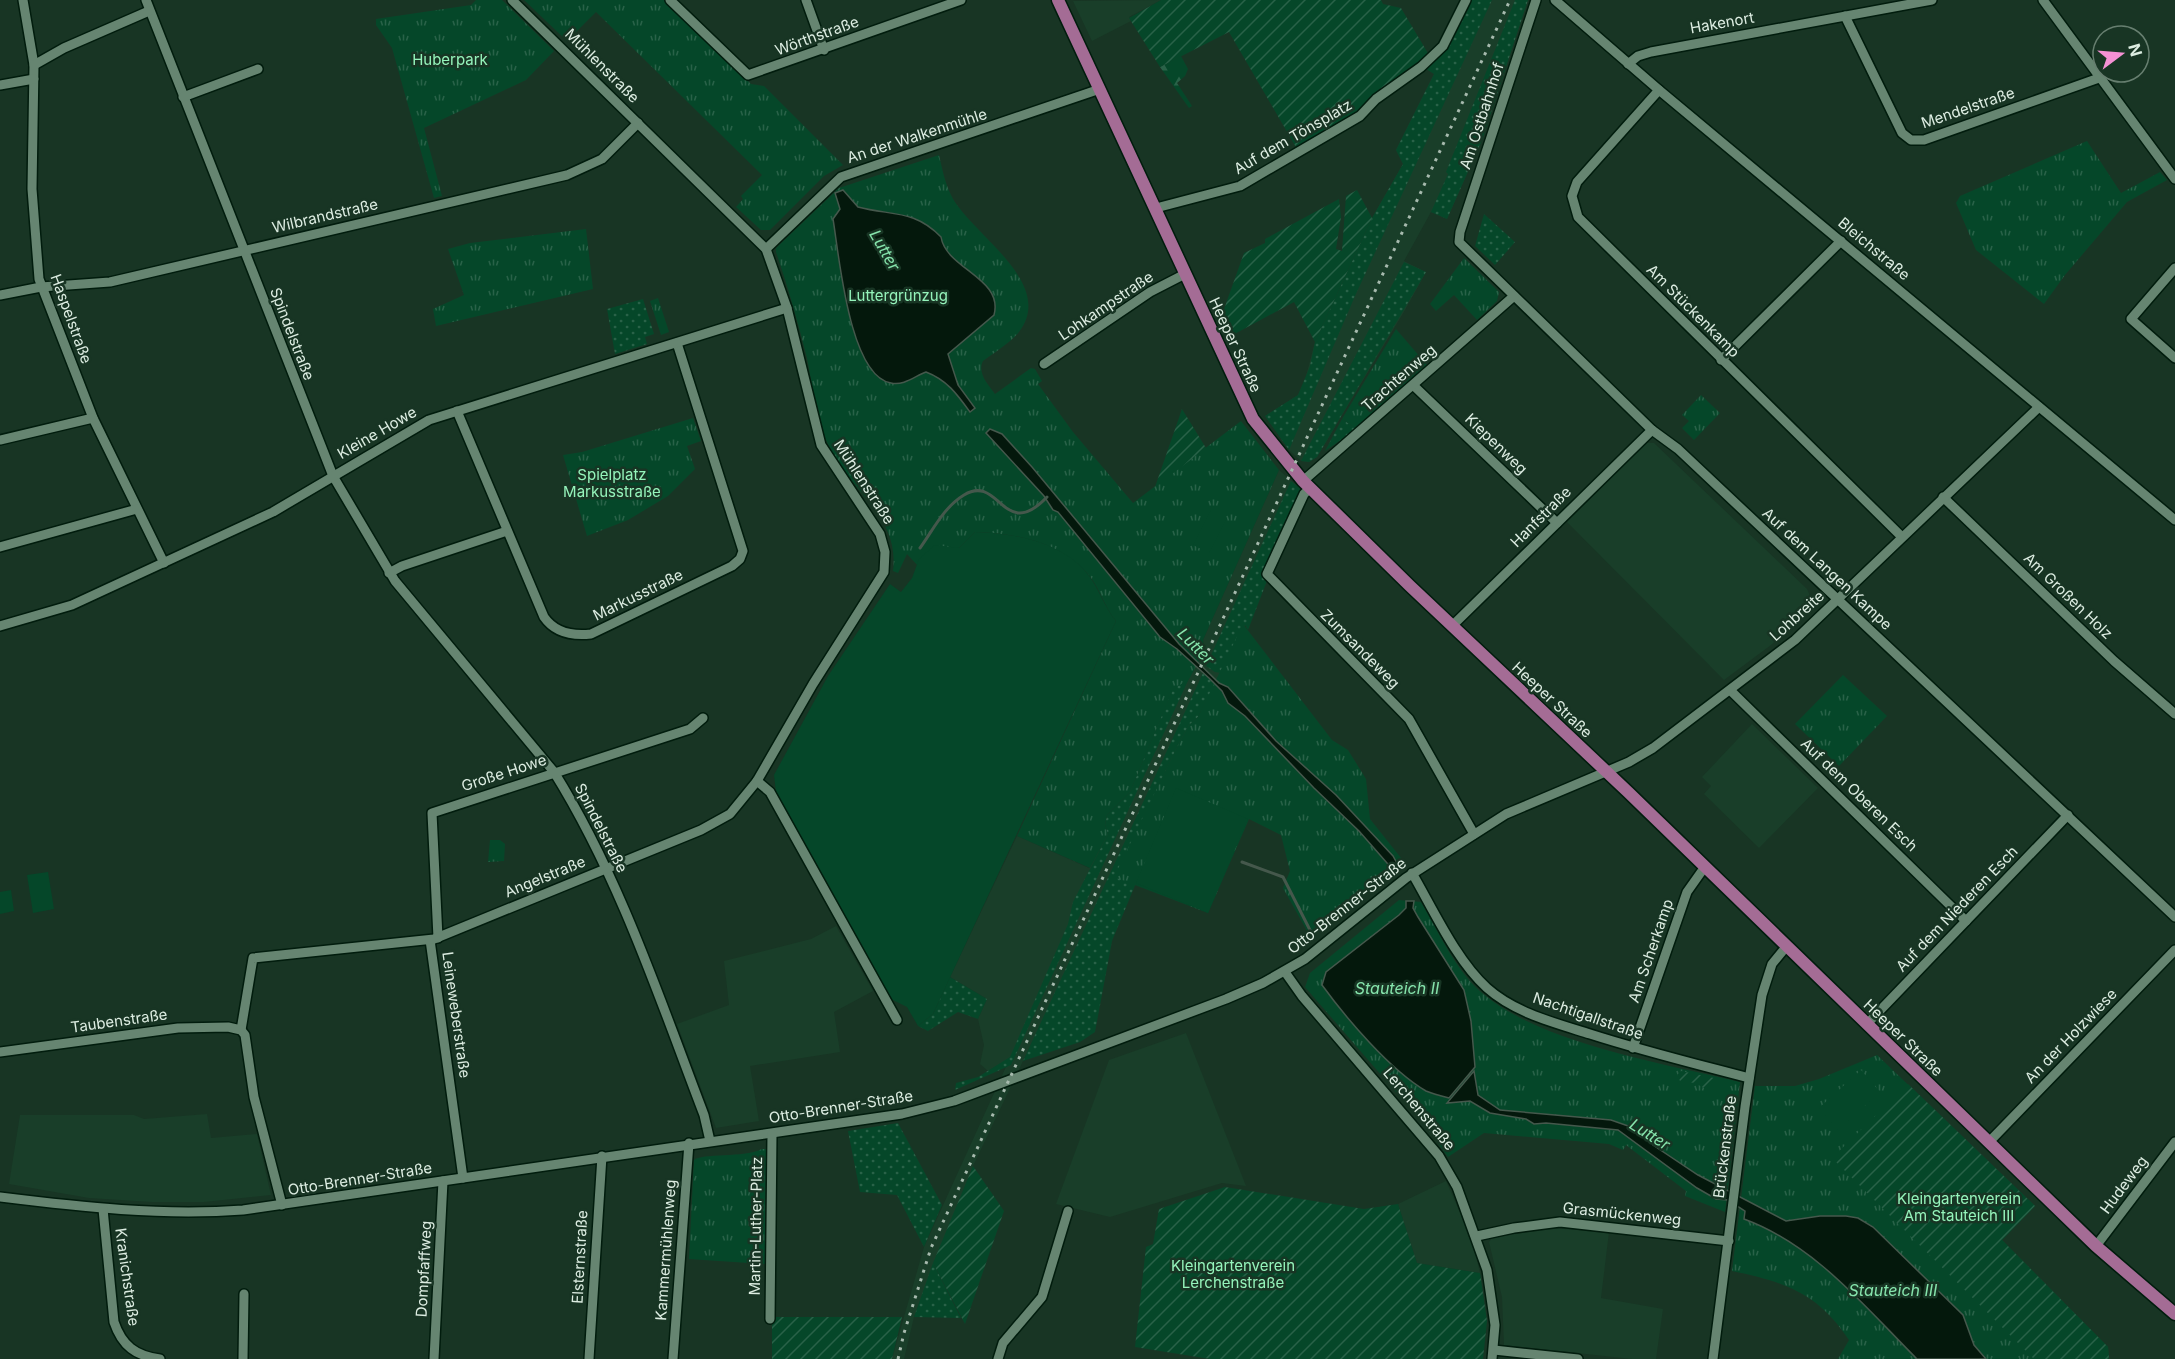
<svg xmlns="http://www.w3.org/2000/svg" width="2175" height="1359" viewBox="0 0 2175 1359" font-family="Inter,sans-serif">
<defs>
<pattern id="grass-dots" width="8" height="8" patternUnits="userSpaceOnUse" patternTransform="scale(1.5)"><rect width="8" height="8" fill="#054729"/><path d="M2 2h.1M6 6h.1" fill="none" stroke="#296248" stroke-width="1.8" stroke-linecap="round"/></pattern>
<pattern id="forest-firs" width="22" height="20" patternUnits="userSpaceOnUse" patternTransform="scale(1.5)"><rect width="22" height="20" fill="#054729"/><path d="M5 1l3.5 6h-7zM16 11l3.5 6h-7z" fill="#296248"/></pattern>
<pattern id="park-tufts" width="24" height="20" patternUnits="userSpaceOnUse" patternTransform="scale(1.5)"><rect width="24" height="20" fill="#054729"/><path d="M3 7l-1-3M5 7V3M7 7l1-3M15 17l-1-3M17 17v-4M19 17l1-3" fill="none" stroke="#296248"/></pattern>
<pattern id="garden-furrows" width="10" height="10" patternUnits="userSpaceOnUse" patternTransform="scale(1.5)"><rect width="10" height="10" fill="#054729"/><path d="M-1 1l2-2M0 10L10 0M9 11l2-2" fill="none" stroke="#296248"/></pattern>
</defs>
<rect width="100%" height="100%" fill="#183524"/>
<!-- built -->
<g fill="#193e29">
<path d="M1161 0 1129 17 1131 21 1092 41 1073 1Z"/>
<path d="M1471 0H1528L1482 140 1447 219 1431 212 1404 261 1426 272 1405 310 1317 457 1309 462 1301 461 1289 450 1265 416 1298 395 1305 380 1315 342 1372 218 1403 164 1396 150Z"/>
<path d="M1646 443H1654L1807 589 1810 596 1811 604 1805 614 1771 645 1724 680 1567 522Z"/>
<path d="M1279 470 1302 490 1263 574 1248 630 1245 625 1114 877 1023 1061 973 1166 914 1317 904 1359H892L924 1247 1010 1058 988 1071 980 1064 984 1045 978 1019 987 999 950 977 1017 836 1089 868 1196 665 1204 647 1203 640Z"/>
<path d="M1752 724 1818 788 1759 848 1704 794 1711 786 1702 777Z"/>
<path d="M836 926 873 991 834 1012 840 1052 750 1066 759 1121 716 1128 677 1024 729 1005 724 961 811 939Z"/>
<path d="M1186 1033 1246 1186 1222 1183 1110 1217 1056 1204 1109 1060Z"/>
<path d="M207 1114 211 1138 257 1134 271 1195 204 1202H152L89 1198 9 1184 20 1115H134L144 1119Z"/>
<path d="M1446 1181 1472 1240 1480 1273 1417 1263 1398 1204Z"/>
<path d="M1550 1228 1609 1232 1601 1298 1663 1309 1656 1359H1632L1504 1345 1502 1297 1489 1242 1492 1238Z"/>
</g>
<!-- grass -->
<g fill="url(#grass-dots)">
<path d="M1471 0H1492L1355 296 1289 450 1265 416 1298 395 1310 366 1315 342 1372 218 1403 164 1396 150 1434 74 1426 69 1447 48Z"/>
<path d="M1515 0H1528L1482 140 1447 219 1431 212 1448 174 1446 172Z"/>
<path d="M1484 214 1515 242 1495 265 1475 246Z"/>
<path d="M1404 262 1426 272 1317 457 1309 462 1301 461Z"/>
<path d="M643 299 654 334 645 337 647 344 615 354 607 309Z"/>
<path d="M1342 419 1357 429 1325 451Z"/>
<path d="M1291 481 1302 490 1248 630 1245 625 1221 673 1215 672 1206 666Z"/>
<path d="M1203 673 1215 684 1198 717 1189 725 1178 745 1115 877 1136 883 1112 941 1095 1032 1080 1042 1023 1061Z"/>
<path d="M1183 682 1186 685 1011 1065 955 1090 956 1083 978 1077 1010 1057 1068 924 1073 902 1108 834 1105 825 1107 815 1130 792 1173 688Z"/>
<path d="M950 977 987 999 978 1019 958 1012 928 1031 918 1026 933 1014Z"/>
<path d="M898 1123 942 1205 924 1247 897 1195 860 1192 848 1131Z"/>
<path d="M933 1263 961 1318 914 1317Z"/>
</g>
<!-- forest -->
<path fill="url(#forest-firs)" d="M1181 56 1188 69 1185 76 1177 83 1192 106 1189 108 1160 67Z"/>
<!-- park -->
<g fill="url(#park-tufts)">
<path d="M476 0H502L554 51 526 80 424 128 442 196 434 198 392 48 376 25V19L471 5Z"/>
<path d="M524 0H665L751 84 764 86 843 165 824 176 770 230H761L736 207 743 199 741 196 762 175 596 12 567 41Z"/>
<path d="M2087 141 2121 193 2160 172 2167 180 2127 202 2065 275 2044 304 1976 250 1956 203 1960 196Z"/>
<path d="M939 155C942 168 945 183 951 195 969 233 1057 282 1019 332 1010 343 995 352 983 361 977 373 988 384 995 394L1031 368 1035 369 1042 381 1038 384 1073 432 1133 503 1241 421 1279 470 1203 640C1206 654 1192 672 1186 685L1183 683 1173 689 1130 792 1107 815 1105 825 1108 834 1090 868 1017 836 1116 621C1104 607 1100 587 1087 573 1060 542 1014 533 975 532L959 548 919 559 918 566 907 554 898 573 893 571C900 516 850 491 829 446 815 419 813 387 807 358 798 322 788 287 776 252V248L839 188Z"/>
<path d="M586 229 593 289 436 326 433 309 464 295 448 249 470 243Z"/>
<path d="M1464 258 1499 292 1497 301 1477 320 1454 295 1436 311 1430 304Z"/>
<path d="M658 298 669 332 661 335 650 301Z"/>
<path d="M1396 329 1427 365 1357 429 1342 419Z"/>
<path d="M1701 395 1720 413 1694 440 1682 428 1689 421 1682 415Z"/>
<path d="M693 418 701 441 687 446 695 469 668 496 628 520 587 536 563 455 582 452Z"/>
<path d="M1243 624 1332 740 1348 750 1366 779 1370 819 1405 863 1311 938 1283 888 1290 871 1281 835 1249 819 1208 913 1114 877 1178 745 1189 725 1198 717Z"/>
<path d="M1843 675 1887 716 1839 766 1795 724Z"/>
<path d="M490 840H500L505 844 504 861 488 862Z"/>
<path d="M1399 900 1421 902C1439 932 1455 970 1482 993 1540 1043 1665 1064 1740 1082L1725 1212 1685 1196 1686 1191 1626 1145 1623 1150 1609 1144 1484 1133 1448 1157 1427 1128 1305 987 1310 973Z"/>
<path d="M1877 1055 2035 1206 2002 1240 2108 1347 2109 1359H1838L1849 1340C1818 1293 1785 1282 1732 1271L1755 1086H1795L1819 1079Z"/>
<path d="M762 1149H766L765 1264 689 1259 694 1160C701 1153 745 1158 762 1149Z"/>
</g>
<!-- garden -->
<g fill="url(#garden-furrows)">
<path d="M1161 0H1381L1383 4 1401 8 1429 55 1377 92 1359 112 1297 149 1229 32 1160 67 1129 18Z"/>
<path d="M1357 190 1372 218 1315 342 1294 302 1229 337 1218 312 1224 309 1244 253 1265 243V239L1339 199 1341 217 1336 249 1342 251 1346 196Z"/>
<path d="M1182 409 1206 448 1155 487Z"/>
<path d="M1681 1071 1714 1078 1716 1085 1709 1091 1695 1083 1680 1081 1677 1075Z"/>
<path d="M1908 1084 2035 1206 2002 1240 2108 1347 2109 1359H2034L1832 1158Z"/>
<path d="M973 1166 1004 1211 965 1324 933 1263Z"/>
<path d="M1225 1187 1364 1209 1398 1204 1417 1263 1480 1273 1487 1321 1483 1359H1210L1135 1347 1146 1247 1153 1244 1159 1209Z"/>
<path d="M772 1317H902L892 1359H772Z"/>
</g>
<!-- pitch -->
<g fill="#054729">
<path d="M1211 510 1227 518 1209 553 1193 545Z"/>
<path d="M975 532C1015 533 1065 542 1090 577 1100 591 1105 608 1116 621L933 1014 918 1026 907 1007 889 998 776 792 774 775 828 676 890 584 901 592 912 578 919 559 935 545 959 548Z"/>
<path d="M1176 788 1248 819 1208 913 1136 883Z"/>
<path d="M48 872 54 909 33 913 27 875Z"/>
<path d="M11 890 14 911 0 914V892Z"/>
<path d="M1861 1070 1880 1092 1838 1130 1819 1108Z"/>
</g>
<!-- water -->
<g fill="#04180c" stroke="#45584c" stroke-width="1.5">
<path d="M843 190 858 207C891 216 914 209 941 237 946 269 1004 278 994 315L948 354 958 385 975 408 970 412C957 394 947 380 926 372 915 376 904 386 891 383 849 376 839 254 833 219L840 209 835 193Z"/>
<path d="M990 429 1002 434 1032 467 1179 644 1219 683 1228 687 1276 741 1336 795 1393 856 1399 867 1394 871 1359 831 1314 788 1245 716 1228 703 1222 691 1209 678 1177 649 1160 637 1058 512 1053 510 1044 496 986 433Z"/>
<path d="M1406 901H1414L1413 908 1418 917 1464 990 1471 1021 1475 1067 1449 1098C1441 1096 1433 1094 1426 1091 1390 1070 1346 1018 1322 985L1326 972 1399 915 1406 908Z"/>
<path d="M1474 1071 1478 1095 1500 1110 1611 1120 1631 1127 1646 1134 1653 1145 1698 1175 1786 1221 1820 1216H1846L1858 1218 1873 1227 1963 1315 1974 1345 1986 1359H1917C1865 1307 1815 1245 1744 1219L1745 1211 1728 1200 1716 1199 1697 1188 1618 1130 1546 1123 1534 1124 1526 1119 1490 1113 1470 1101 1447 1103Z"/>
</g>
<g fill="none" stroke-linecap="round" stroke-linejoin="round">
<!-- stream -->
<g stroke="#45584c" stroke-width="3">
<path d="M920 548C933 530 944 507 964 495 1000 473 1003 543 1047 497"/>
<path d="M1242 862 1283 877 1312 934"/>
</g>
<defs>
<g id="minor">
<path d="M23 0 34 65 32 189 39 279 93 418 164 563"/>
<path d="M146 0 333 476 395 581 554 772C620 878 660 1000 704 1115L710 1141"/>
<path d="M670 0 748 75 961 0"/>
<path d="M806 0 824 50"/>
<path d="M1536 0 1460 232 1459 242 1652 430 1678 449 2175 917"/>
<path d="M1555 0 1659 90 2175 520"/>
<path d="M2043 0 2175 179"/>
<path d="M1845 16 1902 133 1911 140H1924L2099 78"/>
<path d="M1628 64 1638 56 1651 52 1932 0"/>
<path d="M34 65 64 48 149 11"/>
<path d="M0 85 34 79"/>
<path d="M1659 90 1577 182 1572 196 1578 217 1902 537"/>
<path d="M183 97 258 69"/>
<path d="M1156 208 1240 186 1360 116 1376 99 1421 67 1443 46 1466 0"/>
<path d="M766 249 841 177 1100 89"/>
<path d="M2175 268 2131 319 2175 358"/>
<path d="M0 295 41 287 110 282 567 175 602 159 638 123"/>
<path d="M1721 360 1841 241"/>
<path d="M1044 364 1150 292 1185 274"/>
<path d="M1414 386 1557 523"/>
<path d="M457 411 544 617C555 633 573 636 591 634L732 566 740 559 743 551 677 343"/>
<path d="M0 440 93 418"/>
<path d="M1303 481 1514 296"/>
<path d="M1310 488 1304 494 1267 574 1409 719 1474 834"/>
<path d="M1943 497 2114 661 2175 714"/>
<path d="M0 547 137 509"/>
<path d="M389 573 402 566 507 531"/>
<path d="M0 626 72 605 273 512 429 420 787 308"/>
<path d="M1452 626 1652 430"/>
<path d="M1731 691 1966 921"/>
<path d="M757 781 770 792 897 1020"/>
<path d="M1412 873C1433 909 1456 960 1487 988 1515 1013 1555 1023 1590 1034 1643 1051 1696 1064 1749 1078"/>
<path d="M438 938 432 813 690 729 703 718"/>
<path d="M430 940 463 1178"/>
<path d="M1285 972 1302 996 1439 1156 1457 1187 1487 1270 1495 1325 1492 1359"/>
<path d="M1867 1024 2068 815"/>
<path d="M241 1030 253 958 434 939 701 830 730 814 757 781 813 684 884 572 885 552 880 534 821 445 787 308 766 249 512 0"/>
<path d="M1633 1048 1687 892 1704 868"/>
<path d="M0 1052 178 1028 228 1027 241 1030 245 1035 254 1097 282 1205"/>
<path d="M1989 1142 2175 950"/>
<path d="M0 1197C81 1207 161 1216 243 1210L902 1114 954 1101 1226 999 1263 983 1305 959 1406 878 1506 814 1629 762 1653 748 1795 640 2039 407"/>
<path d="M103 1209 114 1322C122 1346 136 1356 160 1359"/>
<path d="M1477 1236 1514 1228 1560 1222 1729 1241"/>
<path d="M2096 1246 2175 1142"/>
<path d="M770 1319 772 1134"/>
<path d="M1494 1350 1578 1359"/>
<path d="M243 1359 244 1294"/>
<path d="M434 1359 443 1181"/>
<path d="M589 1359 602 1156"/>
<path d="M673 1359 689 1143"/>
<path d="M998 1359 1003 1343 1042 1297 1068 1211"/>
<path d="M1713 1359 1745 1107 1762 995 1772 964 1786 947"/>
</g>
<path id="major" d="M1058 0 1253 419 1303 481 1410 586 1628 792 2096 1246 2175 1314"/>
</defs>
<!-- minor casing -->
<use href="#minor" stroke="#011c0d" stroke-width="12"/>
<!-- major casing -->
<use href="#major" stroke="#011c0d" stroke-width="15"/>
<!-- minor -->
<use href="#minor" stroke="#668571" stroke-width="9"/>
<!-- major -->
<use href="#major" stroke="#a46c95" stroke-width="12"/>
<!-- rail -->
<path stroke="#a7baae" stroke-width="3" stroke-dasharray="3 6" stroke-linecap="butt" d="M898 1359 904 1333 931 1248 1510 0"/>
</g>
<g text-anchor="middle" stroke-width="5" stroke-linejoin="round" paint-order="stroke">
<!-- street labels -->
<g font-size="15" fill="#ddede2" stroke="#183524">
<text transform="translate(1722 23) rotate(-10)" y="5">Hakenort</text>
<text transform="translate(817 36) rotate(-20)" y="5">Wörthstraße</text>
<text transform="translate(602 66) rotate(45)" y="5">Mühlenstraße</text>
<text transform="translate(1968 108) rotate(-19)" y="5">Mendelstraße</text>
<text transform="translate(1482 116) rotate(-72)" y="5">Am Ostbahnhof</text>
<text transform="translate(917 136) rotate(-18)" y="5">An der Walkenmühle</text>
<text transform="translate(1293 137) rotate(-30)" y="5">Auf dem Tönsplatz</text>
<text transform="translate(325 216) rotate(-13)" y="5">Wilbrandstraße</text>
<text transform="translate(1874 249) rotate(40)" y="5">Bleichstraße</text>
<text transform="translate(1106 306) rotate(-34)" y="5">Lohkampstraße</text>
<text transform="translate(1693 311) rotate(45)" y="5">Am Stückenkamp</text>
<text transform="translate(71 319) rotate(70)" y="5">Haspelstraße</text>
<text transform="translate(292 334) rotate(69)" y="5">Spindelstraße</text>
<text transform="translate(1235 345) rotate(65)" y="5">Heeper Straße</text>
<text transform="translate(1399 378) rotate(-41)" y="5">Trachtenweg</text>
<text transform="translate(377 433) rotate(-30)" y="5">Kleine Howe</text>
<text transform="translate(1496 444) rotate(44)" y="5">Kiepenweg</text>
<text transform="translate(864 482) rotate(57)" y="5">Mühlenstraße</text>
<text transform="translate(1541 517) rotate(-45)" y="5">Hanfstraße</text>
<text transform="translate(1827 569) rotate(43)" y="5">Auf dem Langen Kampe</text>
<text transform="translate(638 595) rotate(-26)" y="5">Markusstraße</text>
<text transform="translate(2068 596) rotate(44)" y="5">Am Großen Holz</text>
<text transform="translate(1797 616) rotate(-42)" y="5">Lohbreite</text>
<text transform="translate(1360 649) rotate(45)" y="5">Zumsandeweg</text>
<text transform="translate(1552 700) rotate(43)" y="5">Heeper Straße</text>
<text transform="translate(504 773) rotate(-18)" y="5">Große Howe</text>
<text transform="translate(1859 795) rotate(44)" y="5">Auf dem Oberen Esch</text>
<text transform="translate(601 828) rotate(63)" y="5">Spindelstraße</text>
<text transform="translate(545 877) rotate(-22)" y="5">Angelstraße</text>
<text transform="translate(1347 906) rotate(-38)" y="5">Otto-Brenner-Straße</text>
<text transform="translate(1957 909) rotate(-46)" y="5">Auf dem Niederen Esch</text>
<text transform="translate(1651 951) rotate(-71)" y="5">Am Scherkamp</text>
<text transform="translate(456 1015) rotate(82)" y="5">Leineweberstraße</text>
<text transform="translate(1588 1016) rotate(19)" y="5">Nachtigallstraße</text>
<text transform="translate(119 1021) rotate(-8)" y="5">Taubenstraße</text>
<text transform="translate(2071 1036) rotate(-46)" y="5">An der Holzwiese</text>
<text transform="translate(1903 1038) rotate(44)" y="5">Heeper Straße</text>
<text transform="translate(841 1107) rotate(-9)" y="5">Otto-Brenner-Straße</text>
<text transform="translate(1419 1109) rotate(50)" y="5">Lerchenstraße</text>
<text transform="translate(1725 1147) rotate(-83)" y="5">Brückenstraße</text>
<text transform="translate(360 1179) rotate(-9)" y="5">Otto-Brenner-Straße</text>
<text transform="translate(2124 1185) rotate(-53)" y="5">Hudeweg</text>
<text transform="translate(1622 1214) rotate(6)" y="5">Grasmückenweg</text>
<text transform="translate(756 1226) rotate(-89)" y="5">Martin-Luther-Platz</text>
<text transform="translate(666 1250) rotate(-86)" y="5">Kammermühlenweg</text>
<text transform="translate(580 1257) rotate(-87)" y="5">Elsternstraße</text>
<text transform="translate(424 1269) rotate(-87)" y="5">Dompfaffweg</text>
<text transform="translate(127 1277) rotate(82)" y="5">Kranichstraße</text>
</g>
<!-- park labels -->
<g font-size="15" fill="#95f4bb" stroke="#183524">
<text x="450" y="65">Huberpark</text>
<text x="898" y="301">Luttergrünzug</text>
<text x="612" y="480">Spielplatz<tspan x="612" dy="17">Markusstraße</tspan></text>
<text x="1959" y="1204">Kleingartenverein<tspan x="1959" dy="17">Am Stauteich III</tspan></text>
<text x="1233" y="1271">Kleingartenverein<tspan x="1233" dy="17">Lerchenstraße</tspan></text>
</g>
<!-- water labels -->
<g font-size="16" font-style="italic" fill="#86e4ac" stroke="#183524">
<text transform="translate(885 250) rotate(60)" y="6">Lutter</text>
<text transform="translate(1196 646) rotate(45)" y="6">Lutter</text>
<text x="1397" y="994">Stauteich II</text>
<text transform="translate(1650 1134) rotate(32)" y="6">Lutter</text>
<text x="1893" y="1296">Stauteich III</text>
</g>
</g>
<!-- north arrow -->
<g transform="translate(2121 54) rotate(74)"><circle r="28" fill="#183524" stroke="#677f70" stroke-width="1.5"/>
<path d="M0-4.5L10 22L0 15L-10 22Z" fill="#f491d4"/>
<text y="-9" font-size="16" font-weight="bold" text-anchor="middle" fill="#ddede2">N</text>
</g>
</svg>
